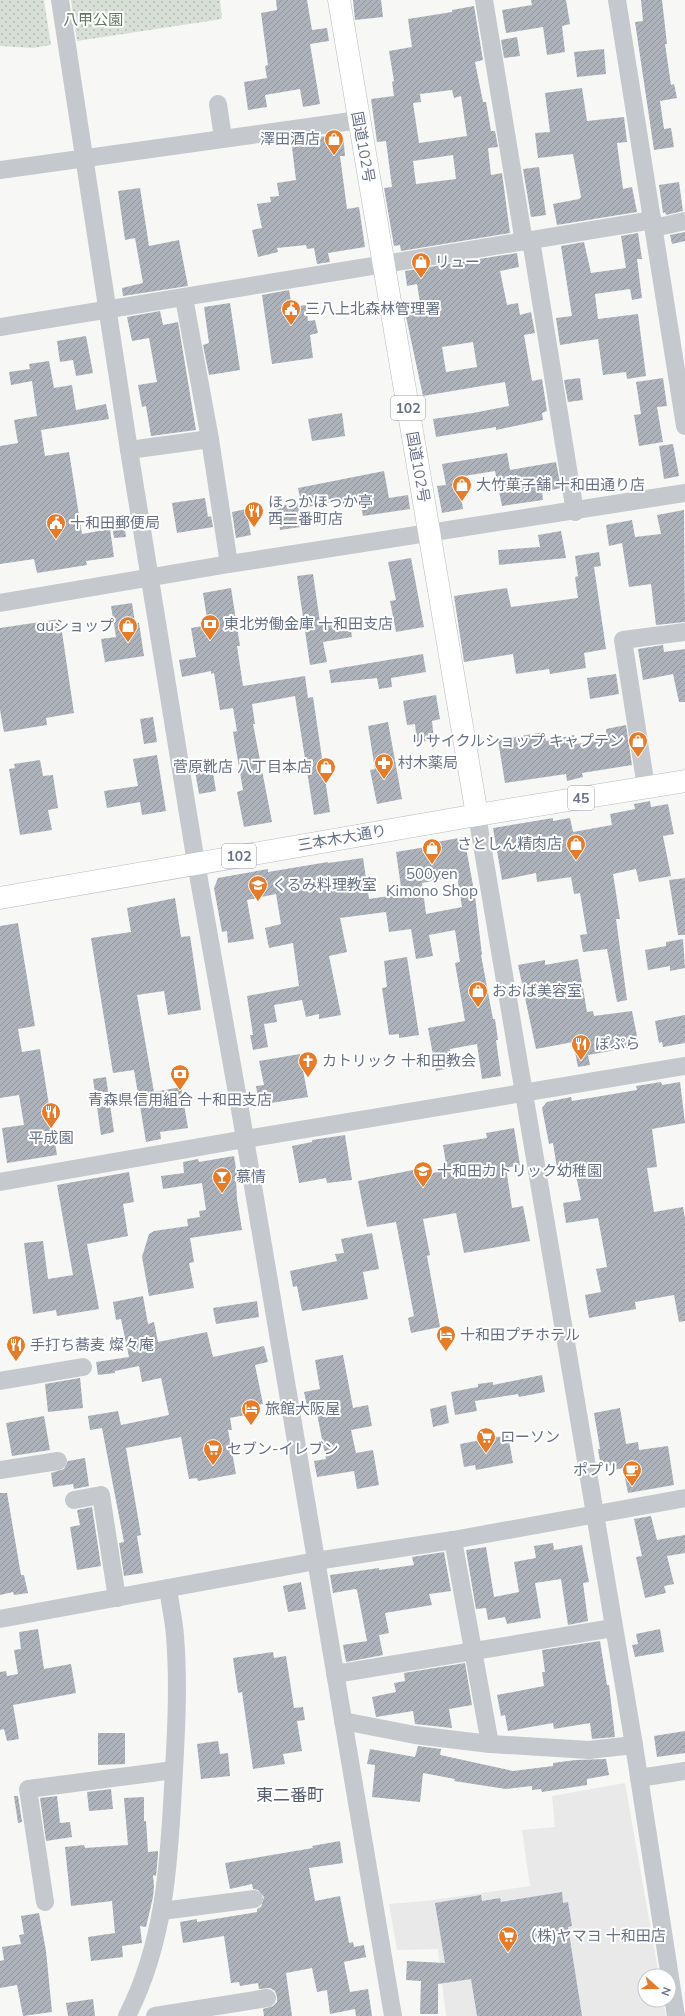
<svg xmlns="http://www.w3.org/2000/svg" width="685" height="2016" viewBox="0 0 685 2016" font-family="Mulish,'Noto Sans JP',sans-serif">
<defs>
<pattern id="park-dots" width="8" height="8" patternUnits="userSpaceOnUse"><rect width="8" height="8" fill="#d8dfd6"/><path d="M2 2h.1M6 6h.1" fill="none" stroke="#b3b9b3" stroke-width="1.8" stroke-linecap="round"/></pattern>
<pattern id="building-hatch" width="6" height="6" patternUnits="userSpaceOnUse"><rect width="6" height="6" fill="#aeb3bb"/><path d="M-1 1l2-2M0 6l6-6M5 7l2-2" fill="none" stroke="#91969e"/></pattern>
</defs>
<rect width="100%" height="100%" fill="#f7f8f5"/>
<!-- built -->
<path fill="#e8e9e8" d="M625 1783 659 1976H645V2000H663L666 2016H446L438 1949 397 1950 389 1904 426 1901 530 1886 522 1830 555 1827 552 1796Z"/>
<!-- park -->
<g fill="url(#park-dots)">
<path d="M0 0H44L51 45 33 48 0 46Z"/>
<path d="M71 0H220L222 19 77 41Z"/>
</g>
<!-- building -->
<g fill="url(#building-hatch)" fill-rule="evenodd">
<path d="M276 0H307L312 30 327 28 329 41 310 44 320 104 303 107 300 89 265 95 267 107 248 110 244 82 267 78 265 66 268 65 261 13 277 10Z"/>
<path d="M353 0H381L383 17 355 20Z"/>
<path d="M531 0H566L570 24 562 26 565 52 547 55 543 27 506 33 502 10 532 5Z"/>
<path d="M641 0H662L667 44H665L671 85 674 84 677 98 660 101 664 129 671 128 674 147 654 150 635 22 643 21Z"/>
<path d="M474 6 483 60 475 62 483 102H486L491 131H495L498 147 488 148 491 175 502 173 510 233 401 251 400 245 394 246 384 188 392 187 386 141 377 142 371 99 394 96 392 82 394 81 389 51 412 47 408 19 452 12V10ZM452 90 454 98 461 96 467 136 419 143 413 103 421 102 420 94ZM453 155 456 179 416 184 413 161Z"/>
<path d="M517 37 520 56 504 58 501 40Z"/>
<path d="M604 49 606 74 577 77 574 52Z"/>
<path d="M582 88 587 121 624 117 627 142 617 143 623 189 632 187 637 212 557 225 553 204 579 199 581 197 573 154 538 158 535 133 550 132 545 93Z"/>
<path d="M343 134 345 156H340L347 209 359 207 365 247 328 253 330 262 317 264 314 248 307 249 306 245 277 248 278 252 258 257 252 230 262 228 257 204 271 202 270 197 279 196 277 183 296 180 292 147 303 146 302 139Z"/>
<path d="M539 167 546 215 531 217 523 169Z"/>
<path d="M679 182 683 211 666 215 665 212 663 213 659 185Z"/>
<path d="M140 188 149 246 179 240 188 286 123 296 122 288 143 283 135 238 125 240 118 191Z"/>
<path d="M685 232V241L672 244 670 235Z"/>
<path d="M638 233 642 259H637L642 298 632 300 630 289 595 294 598 319 638 314 646 376 627 379 626 372 603 375 598 339 560 345 556 318 572 316 561 246 584 242 591 273 626 268 621 236Z"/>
<path d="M517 253 519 267 500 271 507 305 518 303 520 315 531 312 535 333 524 335 532 381 542 379 547 411 542 413 543 420 496 430V427L436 437 433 419 473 413 509 406 505 382 423 396 405 312 421 309 417 284 407 286 405 271ZM473 342 477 367 446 372 442 347Z"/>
<path d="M289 290 292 307 306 305 308 321 315 320 318 333 310 335 313 358 272 364 262 295Z"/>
<path d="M230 303 240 370 209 375 203 345 209 343 204 307Z"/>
<path d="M160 311 163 325 178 322 196 430 151 436 146 406 142 407 138 385 157 382 149 338 132 341 127 317Z"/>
<path d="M86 336 93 373 76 376 73 360 60 362 57 341Z"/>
<path d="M49 361 54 388 72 385 76 410 106 404 109 419 41 430 45 456 69 452 82 534 110 529 114 557 86 561 87 565 37 573 34 559 0 564V446L18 443 14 420 37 416 32 381 11 385 9 372 30 369 29 364Z"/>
<path d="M580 378 583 400 568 402 564 380Z"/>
<path d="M663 378 667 406 657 407 663 442 639 446 634 415 641 414 636 382Z"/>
<path d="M342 413 345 436 312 441 308 419Z"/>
<path d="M673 444 679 476 664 479 659 446Z"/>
<path d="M507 453 510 470 556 462 561 488 542 492 543 500 502 506 495 471 458 477 463 509 442 513 437 486 446 485 442 464Z"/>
<path d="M384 471 389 498 408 495 410 509 363 516 360 501 343 504 342 500 302 508 298 488Z"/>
<path d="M205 498 208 517 211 516 213 527 177 533 172 503Z"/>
<path d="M298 503 301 527 280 530 277 506Z"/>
<path d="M246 509 251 535 236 538 232 512Z"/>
<path d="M684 510 685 622 656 625 651 584 629 587 622 543 609 546 606 525 632 520 635 537 661 534 657 515Z"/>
<path d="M124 523 126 537 114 538 112 525Z"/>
<path d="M561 531 566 558 499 565 498 550 540 547 538 535Z"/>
<path d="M599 552 601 566 594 567 606 649 584 653 586 668 550 674 549 669 516 674 513 654 464 662 454 596 507 588 511 607 578 598 575 577 578 576 575 556Z"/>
<path d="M411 558 424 627 396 632 390 601 396 600 388 562Z"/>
<path d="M313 574 320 622 349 617 352 637 323 642 327 662 310 665 297 576Z"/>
<path d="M231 588 240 646H237L243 686 305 676 308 698 313 697 330 812 314 815 295 696 252 704 255 724H253L272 822 244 827 237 792 243 790 233 732 237 731 233 708 220 710 214 673 211 674V671L182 677 179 660 196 657 191 628 208 625 203 593Z"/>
<path d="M132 603 135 623H139L144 656 105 662 101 639 116 637 111 606Z"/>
<path d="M60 619 74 713 46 718 47 725 4 732 0 710V628Z"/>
<path d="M663 645 664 652 685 649V702H679L673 674 643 680 638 649Z"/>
<path d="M423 654 426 672 391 678 392 687 379 689 377 678 331 683 329 670Z"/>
<path d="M616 674 619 694 590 699 587 678Z"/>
<path d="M436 695 440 719 432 721 434 740 417 742 415 724 407 725 403 701Z"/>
<path d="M153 717 157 742 144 744 140 719Z"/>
<path d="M388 722 402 799 377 804 370 770 375 769 368 726Z"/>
<path d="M626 725 632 765 582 773 583 777 567 781 566 774 505 783 498 740 544 732 546 741 574 735 576 744 607 739 606 729Z"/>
<path d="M157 755 166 811 142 815 140 802 107 808 104 791 138 786 133 759Z"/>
<path d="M40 760 43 776 53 775 58 808 48 810 52 830 20 835 9 769 15 768 14 764Z"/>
<path d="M212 767 216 791 199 794 195 771Z"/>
<path d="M650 801 651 807 668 804 674 834 663 836 671 876 639 882 636 869 613 874 620 919H616L627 1000 617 1002 607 949 583 952 580 935 587 934 580 893 574 894 571 877 537 882 536 873 502 880 493 828 553 818V821L570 818 573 832 612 825 610 814 635 809 634 804Z"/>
<path d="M464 837 475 896 482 955H481L493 1019H495L498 1040H496L501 1076 482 1079 477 1044 450 1049 453 1067 436 1071 428 1028 465 1021 455 963 460 962 455 930 429 935 433 956 416 959 411 929 389 932 386 912 340 918 347 952 329 956 341 1015 319 1019V1014L306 1017 302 1000 274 1005 277 1022 264 1024 268 1047 253 1050 250 1035H253L247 996 299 986 293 943 269 948 265 928 281 924 276 894 247 900 254 939 228 943 227 931 222 932 214 888 218 878 268 869V872L328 862V863L363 858 369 899 402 894 396 852 438 845 437 842ZM457 876 462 907 426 914 422 883Z"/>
<path d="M685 878V935H678L669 880Z"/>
<path d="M175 898 181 937 190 936 201 1010 168 1015 164 991 137 995 154 1092 181 1087 188 1128 160 1132 161 1139 146 1142 134 1070 113 1073 91 938 131 932 127 908Z"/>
<path d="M18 923 35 1026 18 1029 22 1052 40 1049 57 1155 7 1163 2 1128 24 1125 19 1095 0 1098V926Z"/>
<path d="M683 939 685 968 670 971V966L648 970 645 950 666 946V942Z"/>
<path d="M407 957 419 1035 399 1038V1034L389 1035 382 988 387 987 384 961Z"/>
<path d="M578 959 587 1012 593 1011 594 1016 632 1011 639 1046 588 1055 590 1065 578 1067 573 1042 536 1049 518 965 545 960V965Z"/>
<path d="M685 1015V1043L663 1047 662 1042 659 1043 655 1021Z"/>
<path d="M300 1054 308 1097 259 1105 256 1086 264 1085 259 1061Z"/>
<path d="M106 1077 114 1132 101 1135 93 1079Z"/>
<path d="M661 1082 662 1085 680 1082 685 1123 652 1129 657 1167 647 1168 654 1212 683 1207 685 1218V1321L679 1322 674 1295 635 1302 636 1309 589 1318 585 1295 601 1292 596 1269 607 1267 598 1218 566 1223 563 1203 581 1200 574 1165 557 1168 553 1143 549 1144 542 1108 547 1102 571 1097 572 1101 637 1090 636 1086Z"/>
<path d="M514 1128 520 1165 506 1168 512 1208 523 1206 530 1241 464 1253 456 1213 423 1219 430 1255 427 1256 440 1327 411 1333 408 1318 414 1316 396 1222 367 1227 358 1181 418 1169 419 1176 447 1170 443 1145 487 1138 486 1133Z"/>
<path d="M345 1135 352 1180 327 1183 326 1178 299 1183 292 1146 312 1142V1140Z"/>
<path d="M234 1156 238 1180H236L237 1199 242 1230 190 1238 194 1262 189 1263 194 1288 149 1296 142 1257 149 1234 154 1231 188 1226 187 1219 200 1217 199 1211 206 1210 202 1183 163 1189 161 1176 184 1173 183 1162 198 1159 199 1162Z"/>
<path d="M129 1172 134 1202 123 1204 128 1236 87 1244 99 1309 57 1316 56 1310 33 1314 24 1243 43 1241 48 1279 73 1275 57 1185Z"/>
<path d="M372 1233 379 1269 363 1272 368 1299 302 1311 297 1286 293 1287 290 1271 337 1261 335 1254 344 1253 341 1239Z"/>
<path d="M143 1296 148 1324 154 1322 158 1342 207 1332 213 1357 264 1346 268 1362 255 1365 263 1404 249 1407 250 1414 230 1418 232 1430H228L236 1474 198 1481 197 1478 189 1479 181 1437 126 1448 141 1535 137 1536 143 1573 124 1576 119 1543 124 1542 102 1428 90 1430 88 1416 118 1411 121 1425 169 1415 161 1378 142 1382 139 1366 115 1371V1373L98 1375 96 1362 129 1357 121 1319 116 1320 113 1302Z"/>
<path d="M257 1301 259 1317 216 1324 213 1308Z"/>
<path d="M343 1355 353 1408 368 1405 372 1426 351 1430 356 1453 373 1450 379 1485 357 1489 354 1471 317 1477 314 1461 326 1459 316 1409 308 1410 304 1392 320 1389 315 1360Z"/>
<path d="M542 1375 545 1392 519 1397 518 1394 475 1401 477 1411 455 1415 451 1392 478 1387V1384L493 1382V1385Z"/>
<path d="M80 1378 83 1408 48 1412 45 1384Z"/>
<path d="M446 1405 449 1423 433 1427 430 1409Z"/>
<path d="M620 1408 626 1444 638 1442 639 1450 668 1446 674 1485 628 1493 623 1468 614 1470 612 1465 601 1467 598 1449H600L594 1413Z"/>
<path d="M44 1416 50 1450 12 1456 6 1423Z"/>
<path d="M508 1435 513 1463 476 1470 475 1465 464 1467 460 1444Z"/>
<path d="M85 1458 89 1486 74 1489 73 1484 53 1487 51 1473 64 1469 68 1461Z"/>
<path d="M0 1493H7L21 1575H24L28 1593 14 1595 13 1592 0 1595Z"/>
<path d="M92 1507 101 1566 77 1570 70 1527 80 1525 77 1510Z"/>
<path d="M651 1516 657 1540 685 1535V1553L667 1556 674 1584 664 1586 666 1593 645 1598 636 1557 642 1556 634 1519Z"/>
<path d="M553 1543 554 1550 582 1545 589 1582 583 1583 588 1621 568 1625 561 1579 535 1583 541 1618 507 1624 505 1617 488 1620 486 1608 476 1609 466 1550 486 1547 494 1597 519 1592 514 1562 536 1558 534 1546Z"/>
<path d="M444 1552 451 1591 429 1594 432 1605 385 1613 389 1633 379 1635 383 1655 346 1662 343 1645 367 1641 357 1590 355 1589 333 1593 330 1575 379 1568V1570L414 1565 412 1557Z"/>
<path d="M301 1582 306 1609 288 1612 283 1586Z"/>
<path d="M38 1629 44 1669 71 1664 76 1693 13 1705 19 1739 7 1741 4 1729 0 1730V1672L6 1671 7 1676 18 1674 14 1650 21 1649 19 1632Z"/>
<path d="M660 1629 664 1652 635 1657 632 1645 638 1644 636 1634Z"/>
<path d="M600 1641 607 1685H609L615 1737 592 1739 590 1723 554 1729 553 1723 508 1731 505 1715 501 1716 497 1695 544 1686 542 1672H545L542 1650Z"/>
<path d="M273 1652 274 1658 286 1656 294 1708 303 1707 305 1720 297 1721 302 1751 283 1754 285 1764 253 1769 242 1692 238 1693 233 1658Z"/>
<path d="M465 1663 472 1705 449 1709 452 1728 415 1724 413 1711 376 1717 372 1697 396 1692 394 1683 405 1681 404 1673Z"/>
<path d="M685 1731V1753L657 1757 654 1736Z"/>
<path d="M98 1733H125V1764L98 1765Z"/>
<path d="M218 1741 220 1754 228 1753 230 1776 201 1779 197 1744Z"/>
<path d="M418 1746 441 1749 440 1755 513 1771 553 1766V1763L576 1760 606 1759 609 1775 587 1779V1785L542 1792 541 1789 532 1790V1786L506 1789 454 1781 455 1779 423 1773 420 1802 372 1797 375 1765 367 1764 370 1749 415 1757Z"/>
<path d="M111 1789 113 1809 89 1811 87 1792Z"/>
<path d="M14 1796H18L22 1822 18 1823Z"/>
<path d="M57 1796 60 1823 70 1822 72 1837 46 1841 40 1798Z"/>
<path d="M144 1797V1821H146L148 1852 158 1851V1855L156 1876 153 1875 154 1886 153 1897 146 1927 140 1926 142 1943 122 1946 123 1957 91 1961 88 1937 115 1933 112 1901 71 1906 65 1847 84 1845 85 1848 128 1845 124 1798Z"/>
<path d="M340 1841 343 1863 309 1868 315 1901 340 1896 349 1943 353 1942 354 1947 364 1945 366 1957 344 1962 350 1992 368 1989 372 2016H356L355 2009 330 2014 327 1990 317 1992 312 1968 286 1973 292 2016H264L263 2009 273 2006 277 2002V1997L275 1991 270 1988 259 1989 258 1983 240 1986 239 1982 231 1983 224 1936 183 1943 180 1922 197 1919V1922L257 1912V1909L261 1907 264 1897 258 1890 253 1889 252 1884 230 1889 225 1863 313 1848 312 1846Z"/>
<path d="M562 1892 563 1903 568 1902 572 1926 568 1927 582 2016H477L471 1979 438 1984V2014H420L421 1981 406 1980 407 1961 445 1963 435 1903 481 1895 482 1901 500 1898 501 1902Z"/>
<path d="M39 1913 46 1951 52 2012 23 2016 17 1985 0 1988V1961L4 1960 2 1947 21 1944 19 1935 24 1934 21 1916Z"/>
<path d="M93 1999 95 2016H68L66 2003Z"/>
</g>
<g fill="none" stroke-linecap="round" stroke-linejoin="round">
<defs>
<path id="major" d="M477 815 685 781"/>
<path id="highway" d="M0 898 477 815 339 0"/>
</defs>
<!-- major casing -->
<use href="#major" stroke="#b8bbc0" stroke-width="23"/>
<!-- highway casing -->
<use href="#highway" stroke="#b8babe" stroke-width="23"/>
<!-- minor -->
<g stroke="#c5c8cc" stroke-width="18">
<path d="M60 0 129 450 196 863 242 1121 393 2016"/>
<path d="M484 0 524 242"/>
<path d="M617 0 685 426"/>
<path d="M218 104 223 138"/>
<path d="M0 170 359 120"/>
<path d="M654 228 685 221"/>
<path d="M531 240 575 512"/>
<path d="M184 298 210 439 229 564"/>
<path d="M0 327 653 220"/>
<path d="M129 450 210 439"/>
<path d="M0 603 229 564 685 493"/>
<path d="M646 787 623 640 685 632"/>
<path d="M477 815 634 1745 676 2016"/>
<path d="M0 1182 245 1139 685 1066"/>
<path d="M0 1381 83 1367"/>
<path d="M0 1470 58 1461"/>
<path d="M74 1500 101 1495 117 1598"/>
<path d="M453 1540 490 1744"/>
<path d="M0 1619 316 1561 453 1540 685 1498"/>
<path d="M335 1674 613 1628"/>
<path d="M343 1721 415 1735 490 1744 589 1750 634 1745"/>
<path d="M639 1778 685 1771"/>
<path d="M45 1902 28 1789 174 1770"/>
<path d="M162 1911 254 1899"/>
<path d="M127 2016C164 1944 169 1866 173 1787 176 1737 179 1685 175 1636 174 1620 170 1604 168 1588"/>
<path d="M155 2016 267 1998"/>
</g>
<!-- major -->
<use href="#major" stroke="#fff" stroke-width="22"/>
<!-- highway -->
<use href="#highway" stroke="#fff" stroke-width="22"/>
</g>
<!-- icons -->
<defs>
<symbol id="shop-pin" viewBox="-11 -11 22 30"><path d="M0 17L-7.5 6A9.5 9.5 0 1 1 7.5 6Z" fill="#e47c29" stroke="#fff"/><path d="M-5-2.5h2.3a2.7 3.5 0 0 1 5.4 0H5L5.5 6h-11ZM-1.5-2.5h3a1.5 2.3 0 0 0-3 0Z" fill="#fff"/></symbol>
<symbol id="civic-pin" viewBox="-11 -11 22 30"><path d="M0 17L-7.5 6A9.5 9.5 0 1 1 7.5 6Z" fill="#e47c29" stroke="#fff"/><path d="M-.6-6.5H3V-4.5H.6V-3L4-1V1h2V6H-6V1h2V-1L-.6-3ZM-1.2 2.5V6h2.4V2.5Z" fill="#fff"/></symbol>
<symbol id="restaurant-pin" viewBox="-11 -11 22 30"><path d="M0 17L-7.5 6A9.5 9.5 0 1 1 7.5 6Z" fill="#e47c29" stroke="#fff"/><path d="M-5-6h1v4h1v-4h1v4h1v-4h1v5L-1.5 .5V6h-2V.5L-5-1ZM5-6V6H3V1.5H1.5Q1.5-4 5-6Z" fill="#fff"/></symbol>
<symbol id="bank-pin" viewBox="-11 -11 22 30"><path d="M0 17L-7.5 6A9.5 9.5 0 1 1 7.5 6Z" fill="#e47c29" stroke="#fff"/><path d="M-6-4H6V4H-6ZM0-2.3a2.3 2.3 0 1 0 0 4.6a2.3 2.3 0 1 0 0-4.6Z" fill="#fff"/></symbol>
<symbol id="pharmacy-pin" viewBox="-11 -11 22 30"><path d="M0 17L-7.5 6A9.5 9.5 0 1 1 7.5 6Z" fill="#e47c29" stroke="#fff"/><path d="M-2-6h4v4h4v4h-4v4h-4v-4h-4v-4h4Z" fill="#fff"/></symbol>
<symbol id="school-pin" viewBox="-11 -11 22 30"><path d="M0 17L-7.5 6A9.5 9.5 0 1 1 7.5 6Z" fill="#e47c29" stroke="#fff"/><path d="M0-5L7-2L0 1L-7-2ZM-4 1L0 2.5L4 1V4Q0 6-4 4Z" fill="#fff"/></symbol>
<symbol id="church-pin" viewBox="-11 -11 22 30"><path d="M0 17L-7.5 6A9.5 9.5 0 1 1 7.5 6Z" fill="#e47c29" stroke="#fff"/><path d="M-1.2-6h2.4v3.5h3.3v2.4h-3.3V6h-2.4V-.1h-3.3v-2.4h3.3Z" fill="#fff"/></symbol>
<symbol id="bar-pin" viewBox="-11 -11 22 30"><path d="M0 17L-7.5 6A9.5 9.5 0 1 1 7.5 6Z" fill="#e47c29" stroke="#fff"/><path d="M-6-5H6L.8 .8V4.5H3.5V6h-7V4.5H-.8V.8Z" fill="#fff"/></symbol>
<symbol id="hotel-pin" viewBox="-11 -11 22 30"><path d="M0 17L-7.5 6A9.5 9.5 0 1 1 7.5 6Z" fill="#e47c29" stroke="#fff"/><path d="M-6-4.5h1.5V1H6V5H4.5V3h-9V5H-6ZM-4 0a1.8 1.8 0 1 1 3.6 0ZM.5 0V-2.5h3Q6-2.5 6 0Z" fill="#fff"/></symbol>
<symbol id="supermarket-pin" viewBox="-11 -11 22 30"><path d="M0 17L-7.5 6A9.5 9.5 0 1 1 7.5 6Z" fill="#e47c29" stroke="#fff"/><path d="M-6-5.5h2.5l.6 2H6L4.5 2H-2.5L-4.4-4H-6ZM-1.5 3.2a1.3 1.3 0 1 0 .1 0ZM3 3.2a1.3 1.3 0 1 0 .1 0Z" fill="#fff"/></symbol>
<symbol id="cafe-pin" viewBox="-11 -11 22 30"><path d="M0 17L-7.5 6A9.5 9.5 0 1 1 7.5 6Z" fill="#e47c29" stroke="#fff"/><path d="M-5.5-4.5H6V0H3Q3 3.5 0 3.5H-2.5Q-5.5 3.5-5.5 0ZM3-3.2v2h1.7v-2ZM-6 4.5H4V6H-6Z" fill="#fff"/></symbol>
</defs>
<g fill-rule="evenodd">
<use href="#shop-pin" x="323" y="128" width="22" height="30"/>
<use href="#shop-pin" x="410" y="251" width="22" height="30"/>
<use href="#civic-pin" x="280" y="298" width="22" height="30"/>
<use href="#shop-pin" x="451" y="474" width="22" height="30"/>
<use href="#restaurant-pin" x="243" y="500" width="22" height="30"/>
<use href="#civic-pin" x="45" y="512" width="22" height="30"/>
<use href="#bank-pin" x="199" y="613" width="22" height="30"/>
<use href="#shop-pin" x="117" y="615" width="22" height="30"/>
<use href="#shop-pin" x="627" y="730" width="22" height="30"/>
<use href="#pharmacy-pin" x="373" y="752" width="22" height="30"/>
<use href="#shop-pin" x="315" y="756" width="22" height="30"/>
<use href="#shop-pin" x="565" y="833" width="22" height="30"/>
<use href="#shop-pin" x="421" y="837" width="22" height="30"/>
<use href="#school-pin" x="247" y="874" width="22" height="30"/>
<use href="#shop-pin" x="467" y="980" width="22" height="30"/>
<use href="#restaurant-pin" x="570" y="1033" width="22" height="30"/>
<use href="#church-pin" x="297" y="1050" width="22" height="30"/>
<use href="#bank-pin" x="169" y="1063" width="22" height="30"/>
<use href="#restaurant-pin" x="40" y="1101" width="22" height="30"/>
<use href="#school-pin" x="412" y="1160" width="22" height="30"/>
<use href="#bar-pin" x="211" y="1166" width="22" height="30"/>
<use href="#hotel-pin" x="435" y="1324" width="22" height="30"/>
<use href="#restaurant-pin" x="5" y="1334" width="22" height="30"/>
<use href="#hotel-pin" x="240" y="1398" width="22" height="30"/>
<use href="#supermarket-pin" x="475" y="1426" width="22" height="30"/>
<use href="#supermarket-pin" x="202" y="1438" width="22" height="30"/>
<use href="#cafe-pin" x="621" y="1459" width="22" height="30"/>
<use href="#supermarket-pin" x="497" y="1925" width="22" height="30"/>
</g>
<g text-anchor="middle" stroke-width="4" stroke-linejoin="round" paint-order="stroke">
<!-- shield labels -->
<g fill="#fff" stroke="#959caa" stroke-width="1">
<rect x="391" y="396" width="34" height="24" rx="3"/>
<rect x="568" y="786" width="26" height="24" rx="3"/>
<rect x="222" y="844" width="34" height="24" rx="3"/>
</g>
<g font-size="14" font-weight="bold" fill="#677186">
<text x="408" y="413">102</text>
<text x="581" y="803">45</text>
<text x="239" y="861">102</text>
</g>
<!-- park labels -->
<g font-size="15" fill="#627862" stroke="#fff">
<text x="93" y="25">八甲公園</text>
</g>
<!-- poi labels -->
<g font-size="15" fill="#677186" stroke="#fff" text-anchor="start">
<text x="320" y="144" text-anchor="end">澤田酒店</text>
<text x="435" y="267">リュー</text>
<text x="305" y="314">三八上北森林管理署</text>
<text x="476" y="490">大竹菓子舗 十和田通り店</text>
<text x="268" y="507">ほっかほっか亭<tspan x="268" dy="17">西二番町店</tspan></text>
<text x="70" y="528">十和田郵便局</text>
<text x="224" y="629">東北労働金庫 十和田支店</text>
<text x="114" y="631" text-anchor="end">auショップ</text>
<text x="624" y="746" text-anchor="end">リサイクルショップ キャプテン</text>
<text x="398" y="768">村木薬局</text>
<text x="312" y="772" text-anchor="end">菅原靴店 八丁目本店</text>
<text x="562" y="849" text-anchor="end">さとしん精肉店</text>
<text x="432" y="879" text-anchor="middle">500yen<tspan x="432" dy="17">Kimono Shop</tspan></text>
<text x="272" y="890">くるみ料理教室</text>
<text x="492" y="996">おおば美容室</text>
<text x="595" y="1049">ぽぷら</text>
<text x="322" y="1066">カトリック 十和田教会</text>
<text x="180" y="1105" text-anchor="middle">青森県信用組合 十和田支店</text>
<text x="51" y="1143" text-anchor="middle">平成園</text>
<text x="437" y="1176">十和田カトリック幼稚園</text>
<text x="236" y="1182">慕情</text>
<text x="460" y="1340">十和田プチホテル</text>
<text x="30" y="1350">手打ち蕎麦 燦々庵</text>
<text x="265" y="1414">旅館大阪屋</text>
<text x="500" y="1442">ローソン</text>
<text x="227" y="1454">セブン-イレブン</text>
<text x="618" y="1475" text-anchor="end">ポプリ</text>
<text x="522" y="1941">（株)ヤマヨ 十和田店</text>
</g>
<!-- street labels -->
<g font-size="15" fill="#677186" stroke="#fff">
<text transform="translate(363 147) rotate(80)" y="5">国道102号</text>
<text transform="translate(418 467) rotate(80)" y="5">国道102号</text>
<text transform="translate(342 838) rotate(-10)" y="5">三本木大通り</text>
</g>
<!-- quarter labels -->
<g font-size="17" fill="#555c6b" stroke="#fff">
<text x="290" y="1801">東二番町</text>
</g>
</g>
<!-- north arrow -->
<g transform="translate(657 1988) rotate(111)"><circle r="19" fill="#ffffff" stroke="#c2c6cf"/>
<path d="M0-3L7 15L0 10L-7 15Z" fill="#e47c29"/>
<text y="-6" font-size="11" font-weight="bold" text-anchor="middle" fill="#677186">N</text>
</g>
</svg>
